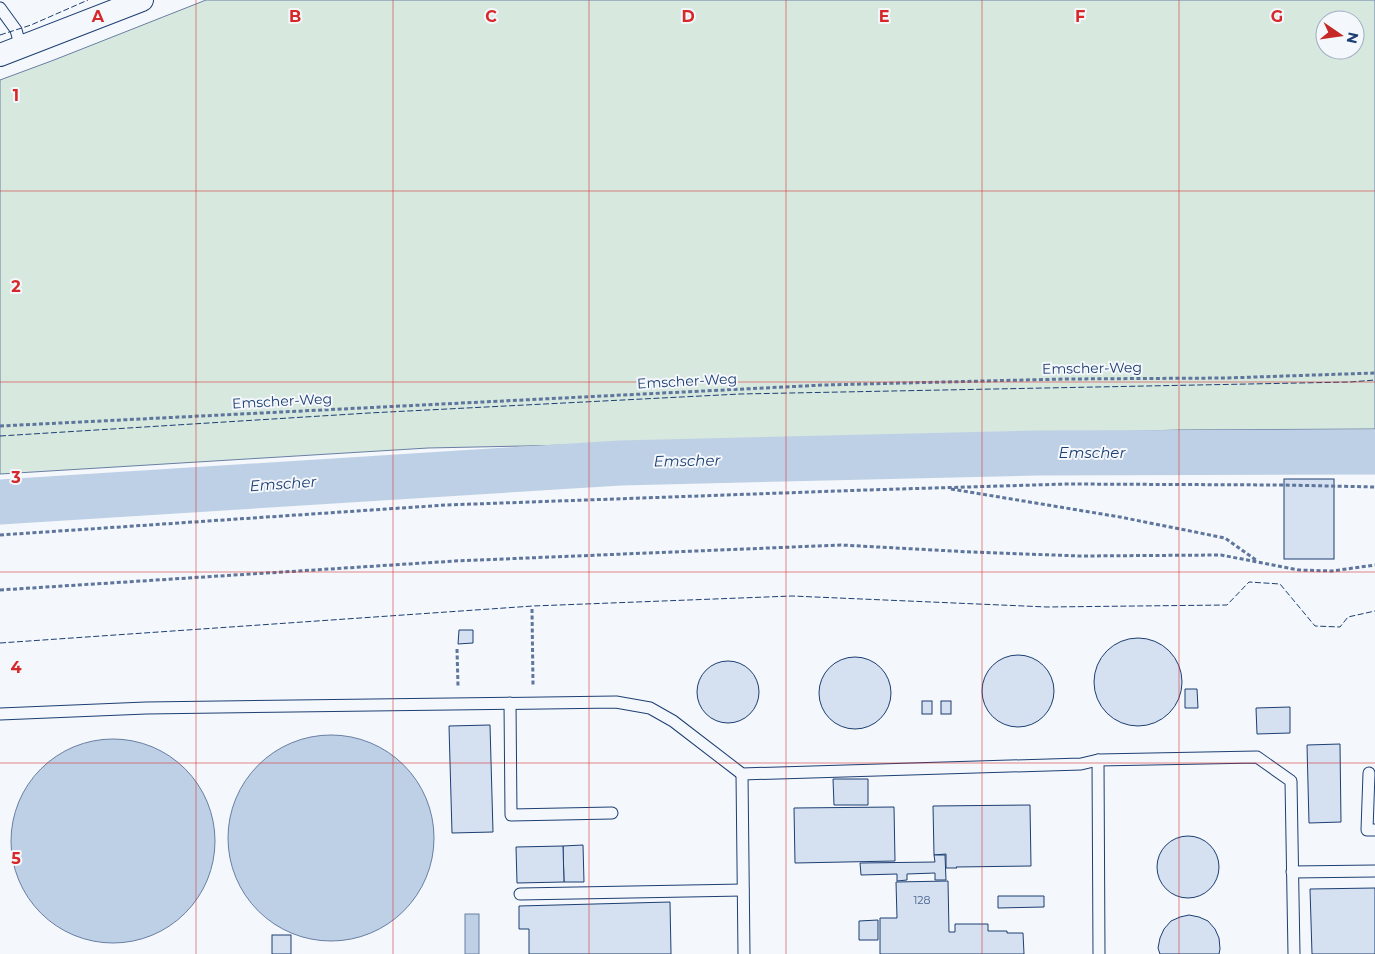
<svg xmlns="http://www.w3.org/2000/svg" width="1375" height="954" viewBox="0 0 1375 954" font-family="Montserrat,sans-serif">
<rect width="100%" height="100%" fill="#f4f7fb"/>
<!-- green -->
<path fill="#d7e8df" stroke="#687fa3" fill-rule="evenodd" d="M206 0H1375V429L1181 430 811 440 428 448 0 474V80L54 60ZM1325 20H1355V50H1325Z"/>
<!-- water -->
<g fill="#bed0e5" stroke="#687fa3">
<circle cx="331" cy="838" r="103"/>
<circle cx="113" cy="841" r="102"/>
<rect x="465" y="914" width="14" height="40"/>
</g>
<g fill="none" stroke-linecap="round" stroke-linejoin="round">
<!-- river -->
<path stroke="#bed0e5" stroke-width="45" d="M0 502 620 463 1036 453 1375 452"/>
</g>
<!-- building -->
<g fill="#d5e0f0" stroke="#1d3f73">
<rect x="1284" y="479" width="50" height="80"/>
<path d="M459 630H473V643L458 644Z"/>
<circle cx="1138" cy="682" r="44"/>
<circle cx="1018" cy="691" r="36"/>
<circle cx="855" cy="693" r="36"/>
<circle cx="728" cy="692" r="31"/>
<path d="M1185 689H1197L1198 708H1185Z"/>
<rect x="922" y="701" width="10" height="13"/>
<rect x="941" y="701" width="10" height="13"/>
<path d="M1290 707V733L1257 734 1256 708Z"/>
<path d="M490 725 493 832 452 833 449 726Z"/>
<path d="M1340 744 1341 822 1309 823 1307 745Z"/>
<path d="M833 779H868V805H834Z"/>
<path d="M1030 805 1031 866 956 867 957 868H946V854L934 855 933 806Z"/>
<path d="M894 807 895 861 795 863 794 808Z"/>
<circle cx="1188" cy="867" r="31"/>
<path d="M583 845 584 882H564L563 846Z"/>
<path d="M563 846 564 882 517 883 516 847Z"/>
<path d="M934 855H945L946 880H935V873L907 874V880L897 881V874L861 875 860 863 935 862Z"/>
<path d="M948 881 949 932H955V924H988V931H1007V933H1023L1024 954H880V918H897L896 882Z"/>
<path d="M1375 888V954H1312L1310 889Z"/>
<path d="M998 896H1044V907L998 908Z"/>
<path d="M670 902 671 954H529V929H519V906Z"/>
<path d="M1189 915 1199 917 1208 921 1215 929 1219 938 1220 949 1219 954H1160L1158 948 1160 938 1164 929 1171 921 1180 917Z"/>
<path d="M878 920V940H859V921Z"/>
<rect x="272" y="935" width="19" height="19"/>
</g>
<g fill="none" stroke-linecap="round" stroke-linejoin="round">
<defs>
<g id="service">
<path d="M0 8 16 30 21 48"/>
<path d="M510 703 511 815 612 813"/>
<path d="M0 714 146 708 616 702 650 708 673 721 742 774 1081 764 1098 760 1257 757 1291 781 1294 954"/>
<path d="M1098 760 1099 954"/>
<path d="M1369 773 1367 830H1375"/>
<path d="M742 774 744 954"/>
<path d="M1292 872 1375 871"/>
<path d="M520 894 743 890"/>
</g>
<path id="minor" d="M0 55 142 0"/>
</defs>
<!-- service casing -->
<use href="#service" stroke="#1d3f73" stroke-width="13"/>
<!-- minor casing -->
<use href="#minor" stroke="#1d3f73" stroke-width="24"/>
<!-- path -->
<g stroke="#5e769c" stroke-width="3" stroke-dasharray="4 2.5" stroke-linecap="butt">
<path d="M0 426 824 385 1065 379 1226 378 1375 373"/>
<path d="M951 489 1120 517 1225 538 1256 560"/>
<path d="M0 535 446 505 866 490 1068 484 1283 485 1375 487"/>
<path d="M0 590 455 561 841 545 971 552 1080 556 1221 555 1299 570 1332 571 1375 565"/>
<path d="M532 609 533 685"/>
<path d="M457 649 458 686"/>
</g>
<!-- service -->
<use href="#service" stroke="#f4f7fb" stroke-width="11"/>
<!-- minor -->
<use href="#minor" stroke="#f4f7fb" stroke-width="22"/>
<!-- fence -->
<g stroke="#1d3f73" stroke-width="1" stroke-dasharray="6 2.5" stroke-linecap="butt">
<path d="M0 35 31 25 88 0"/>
<path d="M0 436 369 413 740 394 1350 382 1375 380"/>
<path d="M0 643 533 606 792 596 1047 607 1227 605 1249 582 1280 584 1315 626 1340 627 1348 617 1375 611"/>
</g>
</g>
<!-- grid -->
<path fill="none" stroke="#d62828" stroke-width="1" stroke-opacity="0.55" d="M196 0V954M393 0V954M589 0V954M786 0V954M982 0V954M1179 0V954M0 191H1375M0 382H1375M0 572H1375M0 763H1375"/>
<g text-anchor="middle" stroke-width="4" stroke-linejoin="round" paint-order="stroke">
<!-- number labels -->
<g font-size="11" fill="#4b6792">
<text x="922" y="904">128</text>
</g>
<!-- street labels -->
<g font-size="14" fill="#1d3f73" stroke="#f4f7fb">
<text transform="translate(1092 368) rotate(-1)" y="5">Emscher-Weg</text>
<text transform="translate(687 381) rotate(-3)" y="5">Emscher-Weg</text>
<text transform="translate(282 401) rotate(-3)" y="5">Emscher-Weg</text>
</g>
<!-- water labels -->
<g font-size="15" font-style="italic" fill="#1d3f73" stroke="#f4f7fb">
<text x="1092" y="458">Emscher</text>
<text transform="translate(687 461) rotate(-1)" y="5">Emscher</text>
<text transform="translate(283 484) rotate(-4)" y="5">Emscher</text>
</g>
</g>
<g font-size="16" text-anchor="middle" font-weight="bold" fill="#d62828" stroke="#f4f7fb" stroke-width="4" stroke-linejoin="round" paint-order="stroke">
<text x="98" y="22">A</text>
<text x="295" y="22">B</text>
<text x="491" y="22">C</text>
<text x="688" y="22">D</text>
<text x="884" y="22">E</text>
<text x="1080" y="22">F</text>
<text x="1277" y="22">G</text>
<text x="16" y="101">1</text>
<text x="16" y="292">2</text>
<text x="16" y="483">3</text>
<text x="16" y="673">4</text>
<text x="16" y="864">5</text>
</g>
<!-- north arrow -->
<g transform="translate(1340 35) rotate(103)"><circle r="24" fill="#f4f7fb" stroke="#9eadc5"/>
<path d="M0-4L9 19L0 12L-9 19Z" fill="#c62828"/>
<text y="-8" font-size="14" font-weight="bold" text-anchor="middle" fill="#1d3f73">N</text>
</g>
</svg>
